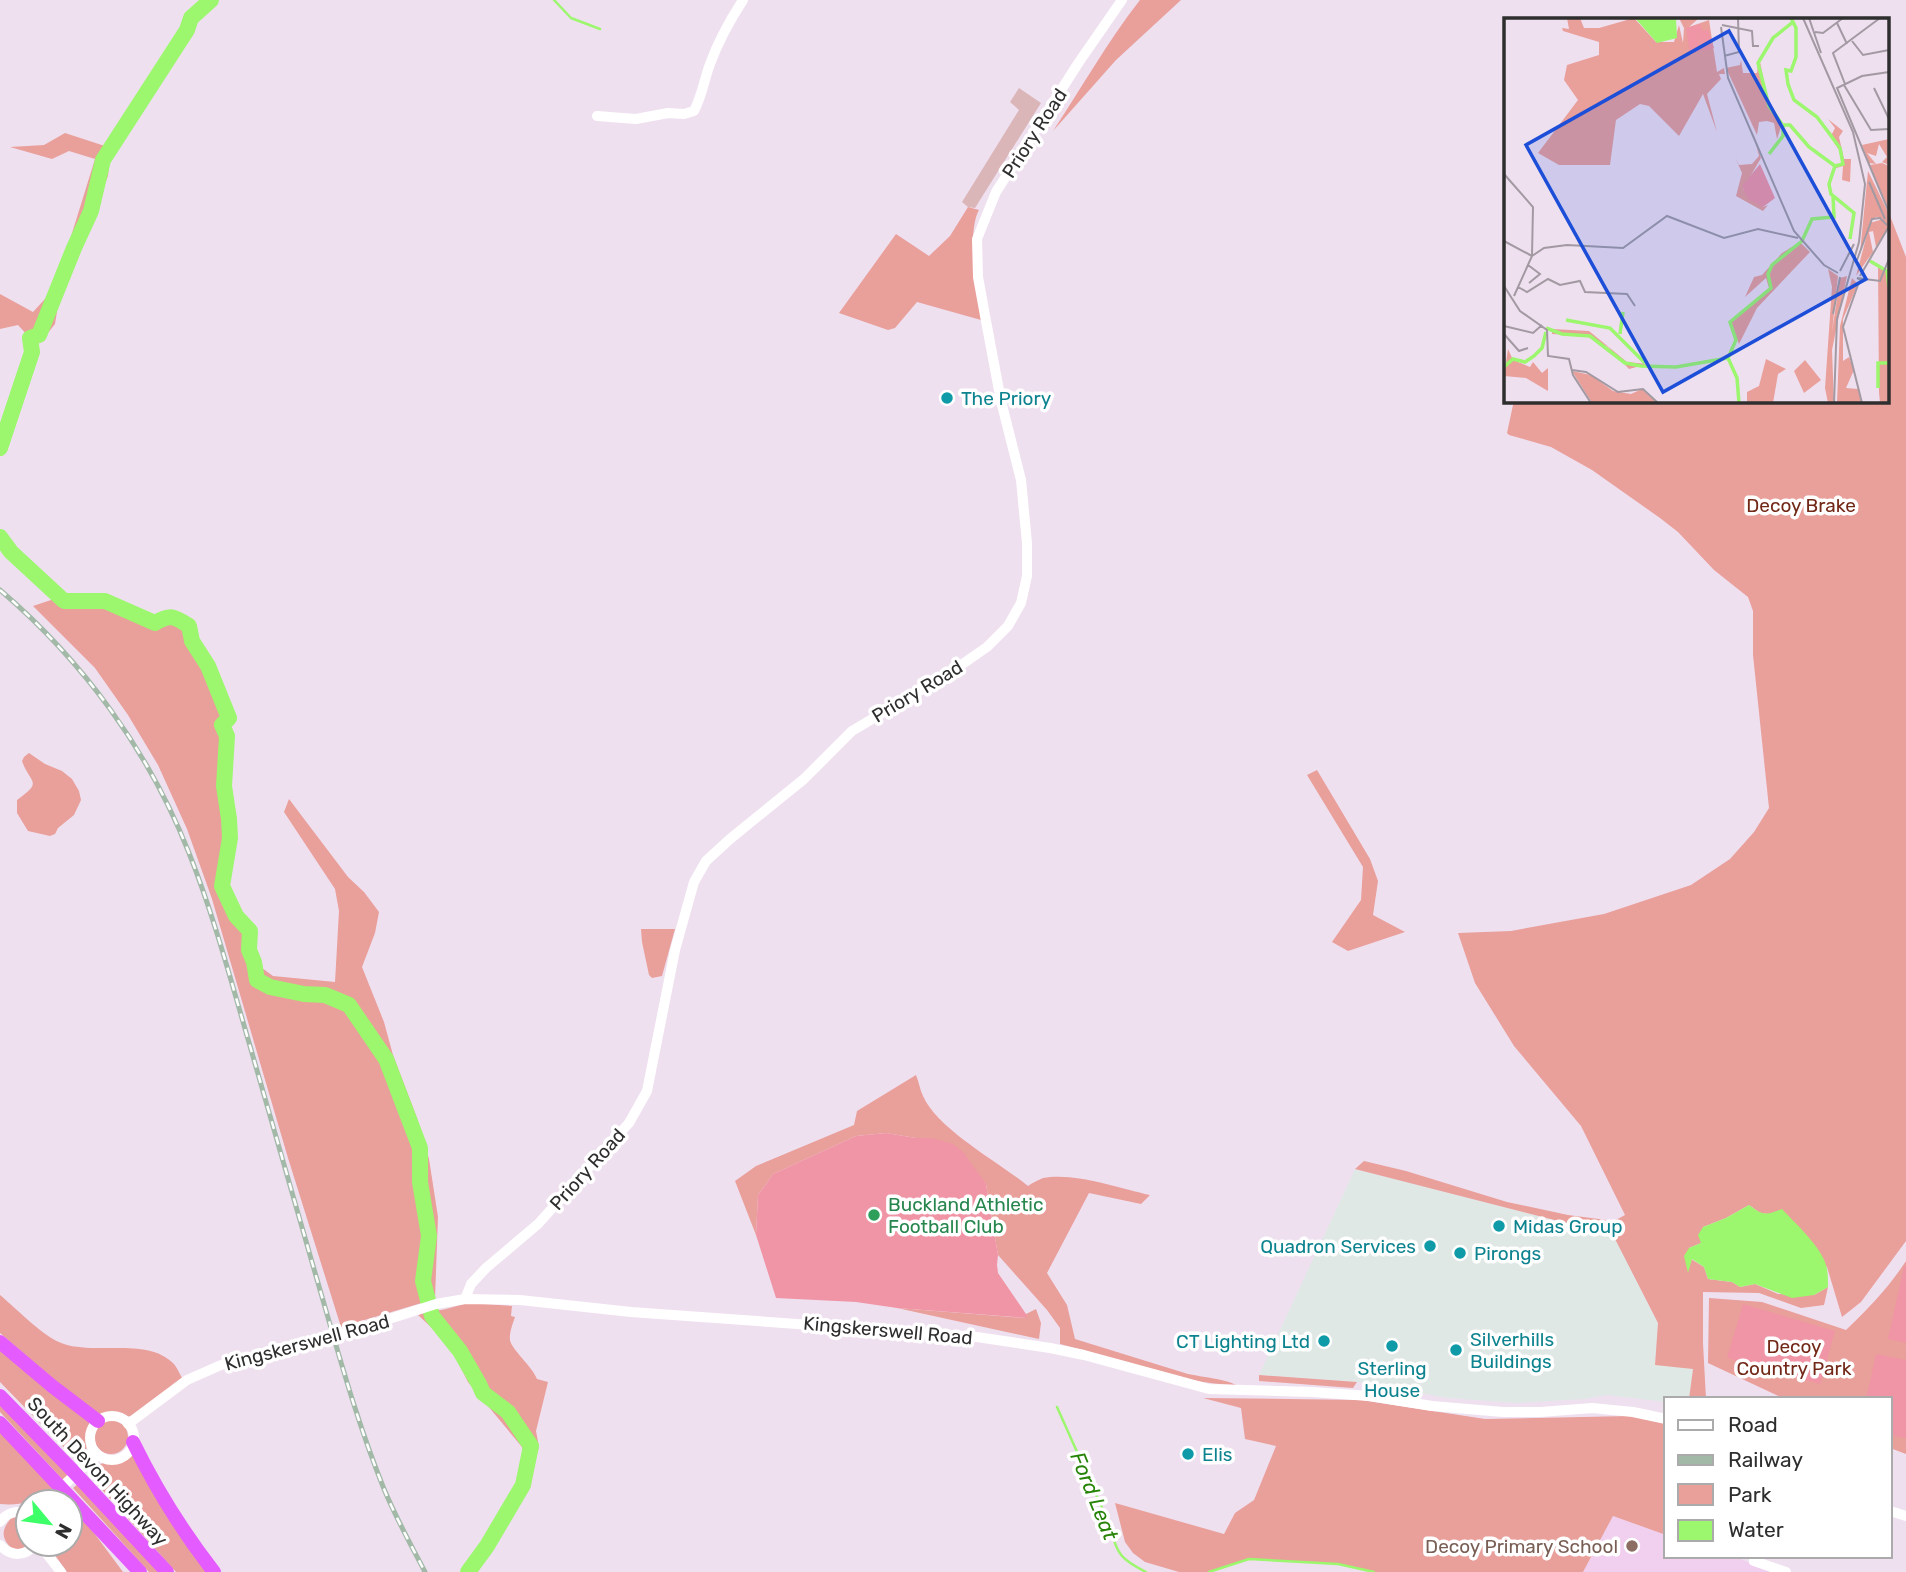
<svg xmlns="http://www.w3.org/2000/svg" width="1906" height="1572" viewBox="0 0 1906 1572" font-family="Rubik,sans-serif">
<rect width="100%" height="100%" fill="#efe0f0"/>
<!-- industrial -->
<path fill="#e0e8e6" d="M1355 1169 1613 1235 1658 1323 1655 1365 1694 1368 1689 1399H1666V1402L1606 1395 1585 1399 1517 1403 1448 1398 1357 1382 1259 1375Z"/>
<!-- education -->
<path fill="#f1cfef" d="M1613 1516 1666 1535V1556H1734L1770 1572H1583Z"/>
<!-- green -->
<g fill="#e99f9a">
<path d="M1140 0H1181L1116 60 1053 131C1082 87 1108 41 1140 0Z"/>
<path d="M65 133 111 148 108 176 59 299 55 324 40 343 30 338 18 325 0 329V294L33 312 55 288 95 159 69 151 52 159 10 147 44 145Z"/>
<path d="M968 207 979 210C966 233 978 293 981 320L917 302 895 328 888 330 839 313 896 234 929 256 950 236Z"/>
<path d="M1887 208 1906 257V1241L1861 1302 1842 1317 1827 1267 1768 1214 1760 1213 1749 1205 1726 1218 1703 1227 1701 1243 1689 1248 1688 1271 1691 1259 1704 1267 1708 1279 1732 1282 1740 1287 1755 1284 1778 1294 1814 1295 1828 1287 1824 1305 1801 1308 1759 1293 1703 1292V1343L1706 1399H1689L1693 1369 1655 1365 1658 1323 1613 1235 1355 1169 1364 1161 1406 1171 1507 1202 1568 1215 1614 1221 1625 1215 1581 1126 1514 1046 1475 983 1458 933 1511 931 1604 914 1691 885 1730 859 1754 832 1769 808 1753 655V611L1748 597 1714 570 1678 532 1660 518 1592 470 1551 447 1509 435 1507 433 1513 405 1515 401H1887Z"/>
<path d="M60 597 98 598 147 615 172 612 189 626 192 641 208 666 229 718 223 725 227 736 224 786 229 819 230 838 222 886 236 916 250 931 262 968 273 976 335 982 339 911 335 889 284 812 289 799 348 877 364 892 379 912 375 933 362 967 384 1022 393 1055 417 1118 429 1159 438 1217 435 1299 341 1327 288 1158 212 899 187 829 158 765 128 715 95 668 33 606Z"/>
<path d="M29 753 45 764 62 771 72 779 79 791 81 800 74 815 58 828 55 834 50 836 28 831 17 813V800C44 781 30 784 22 761L24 757Z"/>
<path d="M1317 770 1370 859 1378 881 1373 915 1405 932 1348 951 1332 942 1361 900 1363 867 1307 775Z"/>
<path d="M641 929H675L662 976 652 978 649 975 642 942Z"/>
<path d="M916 1075C919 1082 920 1090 923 1096 938 1130 999 1162 1028 1186 1032 1183 1038 1180 1043 1178 1074 1172 1119 1188 1150 1195L1141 1204 1089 1193 1047 1273 1067 1305 1075 1339 1188 1374C1202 1377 1226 1379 1236 1385 1179 1384 1116 1358 1060 1344V1328L1047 1310 998 1255 986 1184 932 1138H916L886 1133 856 1136 773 1174 758 1195 756 1235 735 1181 756 1166 854 1125 857 1111Z"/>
<path d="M1906 1261V1454L1890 1448V1399H1785L1708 1363 1709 1298 1762 1302 1846 1330C1869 1308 1889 1287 1906 1261Z"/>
<path d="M0 1295C17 1309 44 1338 64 1344 97 1355 148 1337 174 1364 177 1368 180 1374 182 1378L132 1417 111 1412 97 1416 0 1333Z"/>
<path d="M471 1303 512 1306 511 1316 515 1317C513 1323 509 1333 510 1340 511 1349 532 1366 537 1379L548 1382 536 1431 539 1447 525 1492 477 1571V1572H464L483 1544 514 1490 525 1459 522 1447 468 1382 456 1358 445 1340 418 1315C428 1311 432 1311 441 1310 452 1308 460 1304 471 1303Z"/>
<path d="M897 1308 1026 1318V1314L1036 1309 1041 1323 1039 1339Z"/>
<path d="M0 1348 90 1421C84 1437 91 1452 80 1464L0 1382Z"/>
<path d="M1259 1375 1357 1382 1353 1388 1259 1381Z"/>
<path d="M0 1398 71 1473 63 1480 0 1412Z"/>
<path d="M1203 1398 1361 1400 1485 1419 1629 1416 1666 1423V1535L1613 1516 1583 1572H1374L1338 1564 1249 1559 1209 1572H1179L1145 1562 1133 1553 1125 1542 1115 1503 1224 1534 1235 1513 1254 1500 1276 1446 1245 1439 1241 1408Z"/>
<circle cx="111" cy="1437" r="17"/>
<path d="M0 1431 54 1488C39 1501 20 1506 0 1504Z"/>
<path d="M133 1448 209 1572H176L88 1474C93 1470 97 1465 103 1463 116 1459 125 1462 133 1448Z"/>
<path d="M79 1483 161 1572H149L73 1488Z"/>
<path d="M70 1504 80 1514 123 1572H67L47 1544H70Z"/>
<path d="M14 1515 28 1518V1544H33L15 1552C0 1538 0 1530 14 1515Z"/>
</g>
<!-- cemetery -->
<path fill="#dab6b9" d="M1019 88 1041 103 975 208 968 207 962 202 1019 110 1010 102Z"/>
<!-- pitch -->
<g fill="#f095a5">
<path d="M886 1133 916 1138H932L953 1144 963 1152 986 1184 998 1255 997 1265 998 1273 1026 1314 1027 1318 897 1308 856 1302 776 1298 756 1235 758 1195 773 1174 856 1136Z"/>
<path d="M1904 1266H1906V1343L1888 1339Z"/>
<path d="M1743 1304 1835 1331 1820 1384 1727 1358Z"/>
<path d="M1876 1354 1906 1360V1438L1890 1435V1399H1866Z"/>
</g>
<!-- water -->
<path fill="#9cf66e" d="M1749 1205C1763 1216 1766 1215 1782 1209 1796 1224 1824 1249 1827 1269 1828 1275 1828 1281 1828 1287L1814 1295 1792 1298 1755 1284 1740 1287 1732 1282 1708 1279 1704 1267 1692 1259 1688 1273 1684 1256 1689 1248 1701 1243 1698 1235 1703 1227 1726 1218Z"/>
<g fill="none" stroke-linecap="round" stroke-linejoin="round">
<!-- stream -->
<g stroke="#9cf66e" stroke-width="2.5">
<path d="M554 0 571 18 600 29"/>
<path d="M1057 1407 1111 1528C1116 1554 1122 1560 1146 1572"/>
<path d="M1209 1572 1249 1559 1338 1564 1374 1572"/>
</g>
<!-- river -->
<g stroke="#9cf66e" stroke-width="16">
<path d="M0 448 32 352 30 338 39 335 74 248 91 211 103 160 187 30 191 18 211 0"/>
<path d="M0 537 11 552 64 601H105L155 623C170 614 174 616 189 626L192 641 208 666 229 718 222 725 227 736 224 786 229 819 230 838 222 886 236 916 250 931 249 950 254 962 257 980 270 987 304 994 325 995 349 1005 386 1059 420 1148V1182L429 1236 423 1281 432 1316 460 1351 479 1384 483 1393 508 1412 531 1446 523 1485 487 1546 468 1572"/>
</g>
<!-- minor -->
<g stroke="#fff" stroke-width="10">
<path d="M597 116 636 119 668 113 684 114 694 111C702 96 704 80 710 64 718 42 730 20 743 0"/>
<path d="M465 1299 471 1284 486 1268 538 1224 629 1123 647 1091 675 950 694 882 706 861 730 839 804 779 852 731 951 672 987 647 1008 626 1021 603 1027 576V543L1021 480 1001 401 986 321 978 277 977 239 996 192 1079 62 1122 0"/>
<circle cx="112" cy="1438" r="22"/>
<path d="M128 1424 187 1380 221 1365 317 1342 436 1304 465 1299 520 1300 631 1312 977 1337 1050 1348 1084 1355 1209 1389 1312 1392 1369 1396 1432 1406 1503 1412H1541L1592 1408 1633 1412 1666 1419"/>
<path d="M46 1502 97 1454"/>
<path d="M1890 1511 1906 1516"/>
<path d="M0 1522C7 1512 17 1510 28 1514"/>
<path d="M39 1544 61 1572"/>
<path d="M0 1545C11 1557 25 1557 36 1544"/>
<path d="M1755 1556 1754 1561 1786 1572"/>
</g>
<!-- highway -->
<g stroke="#e45bff" stroke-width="14">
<path d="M0 1342 52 1386 98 1421"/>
<path d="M0 1396 73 1471 167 1572"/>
<path d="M0 1423 140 1572"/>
<path d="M133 1442C156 1489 182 1531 214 1572"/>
</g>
<defs>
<path id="rail" d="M0 590C83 661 149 751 189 853 214 916 231 981 250 1046 272 1122 294 1199 316 1276 337 1348 356 1420 384 1489 396 1518 411 1545 425 1572"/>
</defs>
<!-- rail casing -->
<use href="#rail" stroke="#a2b9a8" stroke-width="5"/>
<!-- rail -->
<use href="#rail" stroke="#fff" stroke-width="2.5" stroke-dasharray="8" stroke-linecap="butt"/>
</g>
<!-- markers -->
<g fill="#0f9aa8" stroke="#fff" stroke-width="2.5">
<circle cx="947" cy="398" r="7"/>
<circle cx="1499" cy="1226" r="7"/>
<circle cx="1430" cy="1246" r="7"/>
<circle cx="1460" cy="1253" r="7"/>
<circle cx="1324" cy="1341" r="7"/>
<circle cx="1392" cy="1346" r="7"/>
<circle cx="1456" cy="1350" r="7"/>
<circle cx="1188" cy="1454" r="7"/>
</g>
<circle fill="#2e9e5b" stroke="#fff" stroke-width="2.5" cx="874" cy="1215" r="7"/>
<circle fill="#8d6e63" stroke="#fff" stroke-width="2.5" cx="1632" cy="1546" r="7"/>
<g text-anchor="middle" stroke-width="7" stroke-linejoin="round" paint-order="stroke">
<!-- street labels -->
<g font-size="19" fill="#2e2e2e" stroke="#fff">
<text transform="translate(1034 133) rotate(-57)" y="7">Priory Road</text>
<text transform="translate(917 691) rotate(-31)" y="7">Priory Road</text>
<text transform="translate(587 1169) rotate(-48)" y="7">Priory Road</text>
<text transform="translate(888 1330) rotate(5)" y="7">Kingskerswell Road</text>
<text transform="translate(307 1342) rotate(-15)" y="7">Kingskerswell Road</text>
<text transform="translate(98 1471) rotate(47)" y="7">South Devon Highway</text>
</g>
<!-- culture labels -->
<g font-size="19" fill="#0d838f" stroke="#fff" text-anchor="start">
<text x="961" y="405">The Priory</text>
<text x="1513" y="1233">Midas Group</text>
<text x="1416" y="1253" text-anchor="end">Quadron Services</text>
<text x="1474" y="1260">Pirongs</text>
<text x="1470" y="1346">Silverhills<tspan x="1470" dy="22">Buildings</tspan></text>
<text x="1310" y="1348" text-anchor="end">CT Lighting Ltd</text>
<text x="1392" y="1375" text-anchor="middle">Sterling<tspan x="1392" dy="22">House</tspan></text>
<text x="1202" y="1461">Elis</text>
</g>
<!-- park labels -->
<g font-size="19" fill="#722817" stroke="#fff">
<text x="1801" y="512">Decoy Brake</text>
<text x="1794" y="1353">Decoy<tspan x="1794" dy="22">Country Park</tspan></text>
</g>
<!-- leisure labels -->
<g font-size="19" fill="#27864d" stroke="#fff" text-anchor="start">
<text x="888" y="1211">Buckland Athletic<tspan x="888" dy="22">Football Club</tspan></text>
</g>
<!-- education labels -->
<g font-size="19" fill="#785e54" stroke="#fff" text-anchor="end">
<text x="1618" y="1553">Decoy Primary School</text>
</g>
<!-- water labels -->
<g font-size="21" font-style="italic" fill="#288408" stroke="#fff">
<text transform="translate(1094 1496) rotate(68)" y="7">Ford Leat</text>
</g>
</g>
<!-- overview -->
<g transform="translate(1504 18)">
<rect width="385" height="385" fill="#efe0f0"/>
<path d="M63 0H76L80 10H95L130 0 152 24H170L175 7 179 25 180 10 175 0H195L185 9 205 2 213 54 220 50 221 56H215L217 61 203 76 213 114 199 76 175 118 145 88 136 86 112 102 106 147H55L34 135 74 82 60 62 63 47 95 37V24L59 13 58 10 65 11ZM255 39 265 88 278 106 273 121 270 105 263 103 255 104 253 117 222 50 236 47 237 42 239 55H253ZM313 99 328 116 331 110 324 101 339 113 335 119 340 141H347L346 164 338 162 339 148 329 151 338 144 335 132ZM249 114 257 140 239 171 259 189 264 187 259 193 232 178 238 155 231 139 235 147 248 146 255 138ZM385 121V147L378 144 383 139 375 126 372 138 363 135 372 146 365 145 358 127ZM378 145 385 148V192L366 147ZM364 153 385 196V210L372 229 369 213 365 214 369 234 352 258 366 205 379 201 372 199 366 204 356 235ZM296 224 306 234 253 290 235 326 226 304 265 270 262 260 241 279 250 259 258 257 278 235ZM374 246 385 256V385H376L375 374ZM324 251 334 258 328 314 336 260 343 258 328 332 330 385H324L321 370 328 269ZM348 260 354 266 339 301V343L345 339 350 352 342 370 354 371 358 385H333L336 308ZM48 311 85 313 123 344 144 346 125 351 104 329 82 318 48 316ZM4 331 9 342 26 349 29 344 38 355 44 350V373L22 360 0 358ZM262 341 282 351 274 356 269 385H243V374L255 368ZM301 342 317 362 300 375 290 353ZM68 353 87 357 109 373 127 376 138 371 153 385H88Z" fill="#e99f9a"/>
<path d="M196 6 199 13 204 11 210 30 199 33 193 14 197 33 186 36 182 10ZM256 146 271 180 259 189 244 181 238 168Z" fill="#f095a5"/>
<path d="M131 0H172L173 20 153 25Z" fill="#9cf66e"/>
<path fill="none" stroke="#9cf66e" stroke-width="3.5" d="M287 0 292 10V39L287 53 282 52 284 66 290 82 313 99 336 130 339 146 331 148 325 166 327 176 350 195 346 221M278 106 265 88 254 45 269 20 289 4M279 107H286L305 129 331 148M265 136 279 118V107M366 243 383 253 385 269M62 302 106 310 141 345M42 310 58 316 86 318 121 345 137 348 172 349 224 340M116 316 119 294M0 349 9 341 21 344 30 338 38 330 42 314M374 370V345H385M235 385 233 360 224 340 232 322 226 304 267 270 264 256 268 247 298 223 308 201 330 199 329 177"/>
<path fill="none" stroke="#a299a2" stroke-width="2" d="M299 0 349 114 361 166 355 224 333 301 330 385M305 0 317 35M333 5 343 26M218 7 248 13 249 28H255M217 9 224 60 290 213 320 247 334 255M311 14 319 15 339 0M348 23 359 37 385 32M220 38 235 34 234 0M385 54 358 58 333 70 385 194M341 66 329 35 376 0M340 67 367 112 385 111M370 70 385 101M0 156 29 189 28 238 10 278M365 164 381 201M0 223 28 238M28 238 40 230 63 227 119 230 163 198 220 220 254 211 294 220M353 242 368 201 376 200 383 207M24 247 36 256 25 265M336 253 350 226M356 258 384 210M359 263 353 260 376 263 385 241M355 264 339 309 358 385M0 268 16 293 43 312 44 338 65 341 69 357 87 385M14 269 23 274 44 261 56 267 76 263 81 274 123 276 131 288M329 296 336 259M0 308 29 315 38 307M0 316 15 333 24 330M68 352 82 354 114 374 139 371 154 385"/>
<path fill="#1d4ed8" fill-opacity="0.15" stroke="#1d4ed8" stroke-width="3.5" d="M225 13 362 261 159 374 22 127Z"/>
<rect width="385" height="385" fill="none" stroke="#2e2e2e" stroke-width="3.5"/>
</g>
<!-- legend -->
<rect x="1664" y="1397" width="228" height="161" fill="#ffffff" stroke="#ababab" stroke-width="2"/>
<rect x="1678" y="1420" width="35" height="10" fill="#ffffff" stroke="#ababab" stroke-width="2"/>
<text x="1728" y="1432" font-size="21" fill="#2e2e2e">Road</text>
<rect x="1678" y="1455" width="35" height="10" fill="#a2b9a8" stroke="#ababab" stroke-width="2"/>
<text x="1728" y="1467" font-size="21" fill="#2e2e2e">Railway</text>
<rect x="1678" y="1484" width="35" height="21" fill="#e99f9a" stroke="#ababab" stroke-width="2"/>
<text x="1728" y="1502" font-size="21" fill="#2e2e2e">Park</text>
<rect x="1678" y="1520" width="35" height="21" fill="#9cf66e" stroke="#ababab" stroke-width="2"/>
<text x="1728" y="1537" font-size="21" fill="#2e2e2e">Water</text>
<!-- north arrow -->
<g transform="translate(49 1523) rotate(119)"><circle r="33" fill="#ffffff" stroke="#ababab" stroke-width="2"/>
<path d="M0-5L12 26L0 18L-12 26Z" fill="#3dff67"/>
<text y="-10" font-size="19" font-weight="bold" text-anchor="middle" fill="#2e2e2e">N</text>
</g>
</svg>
